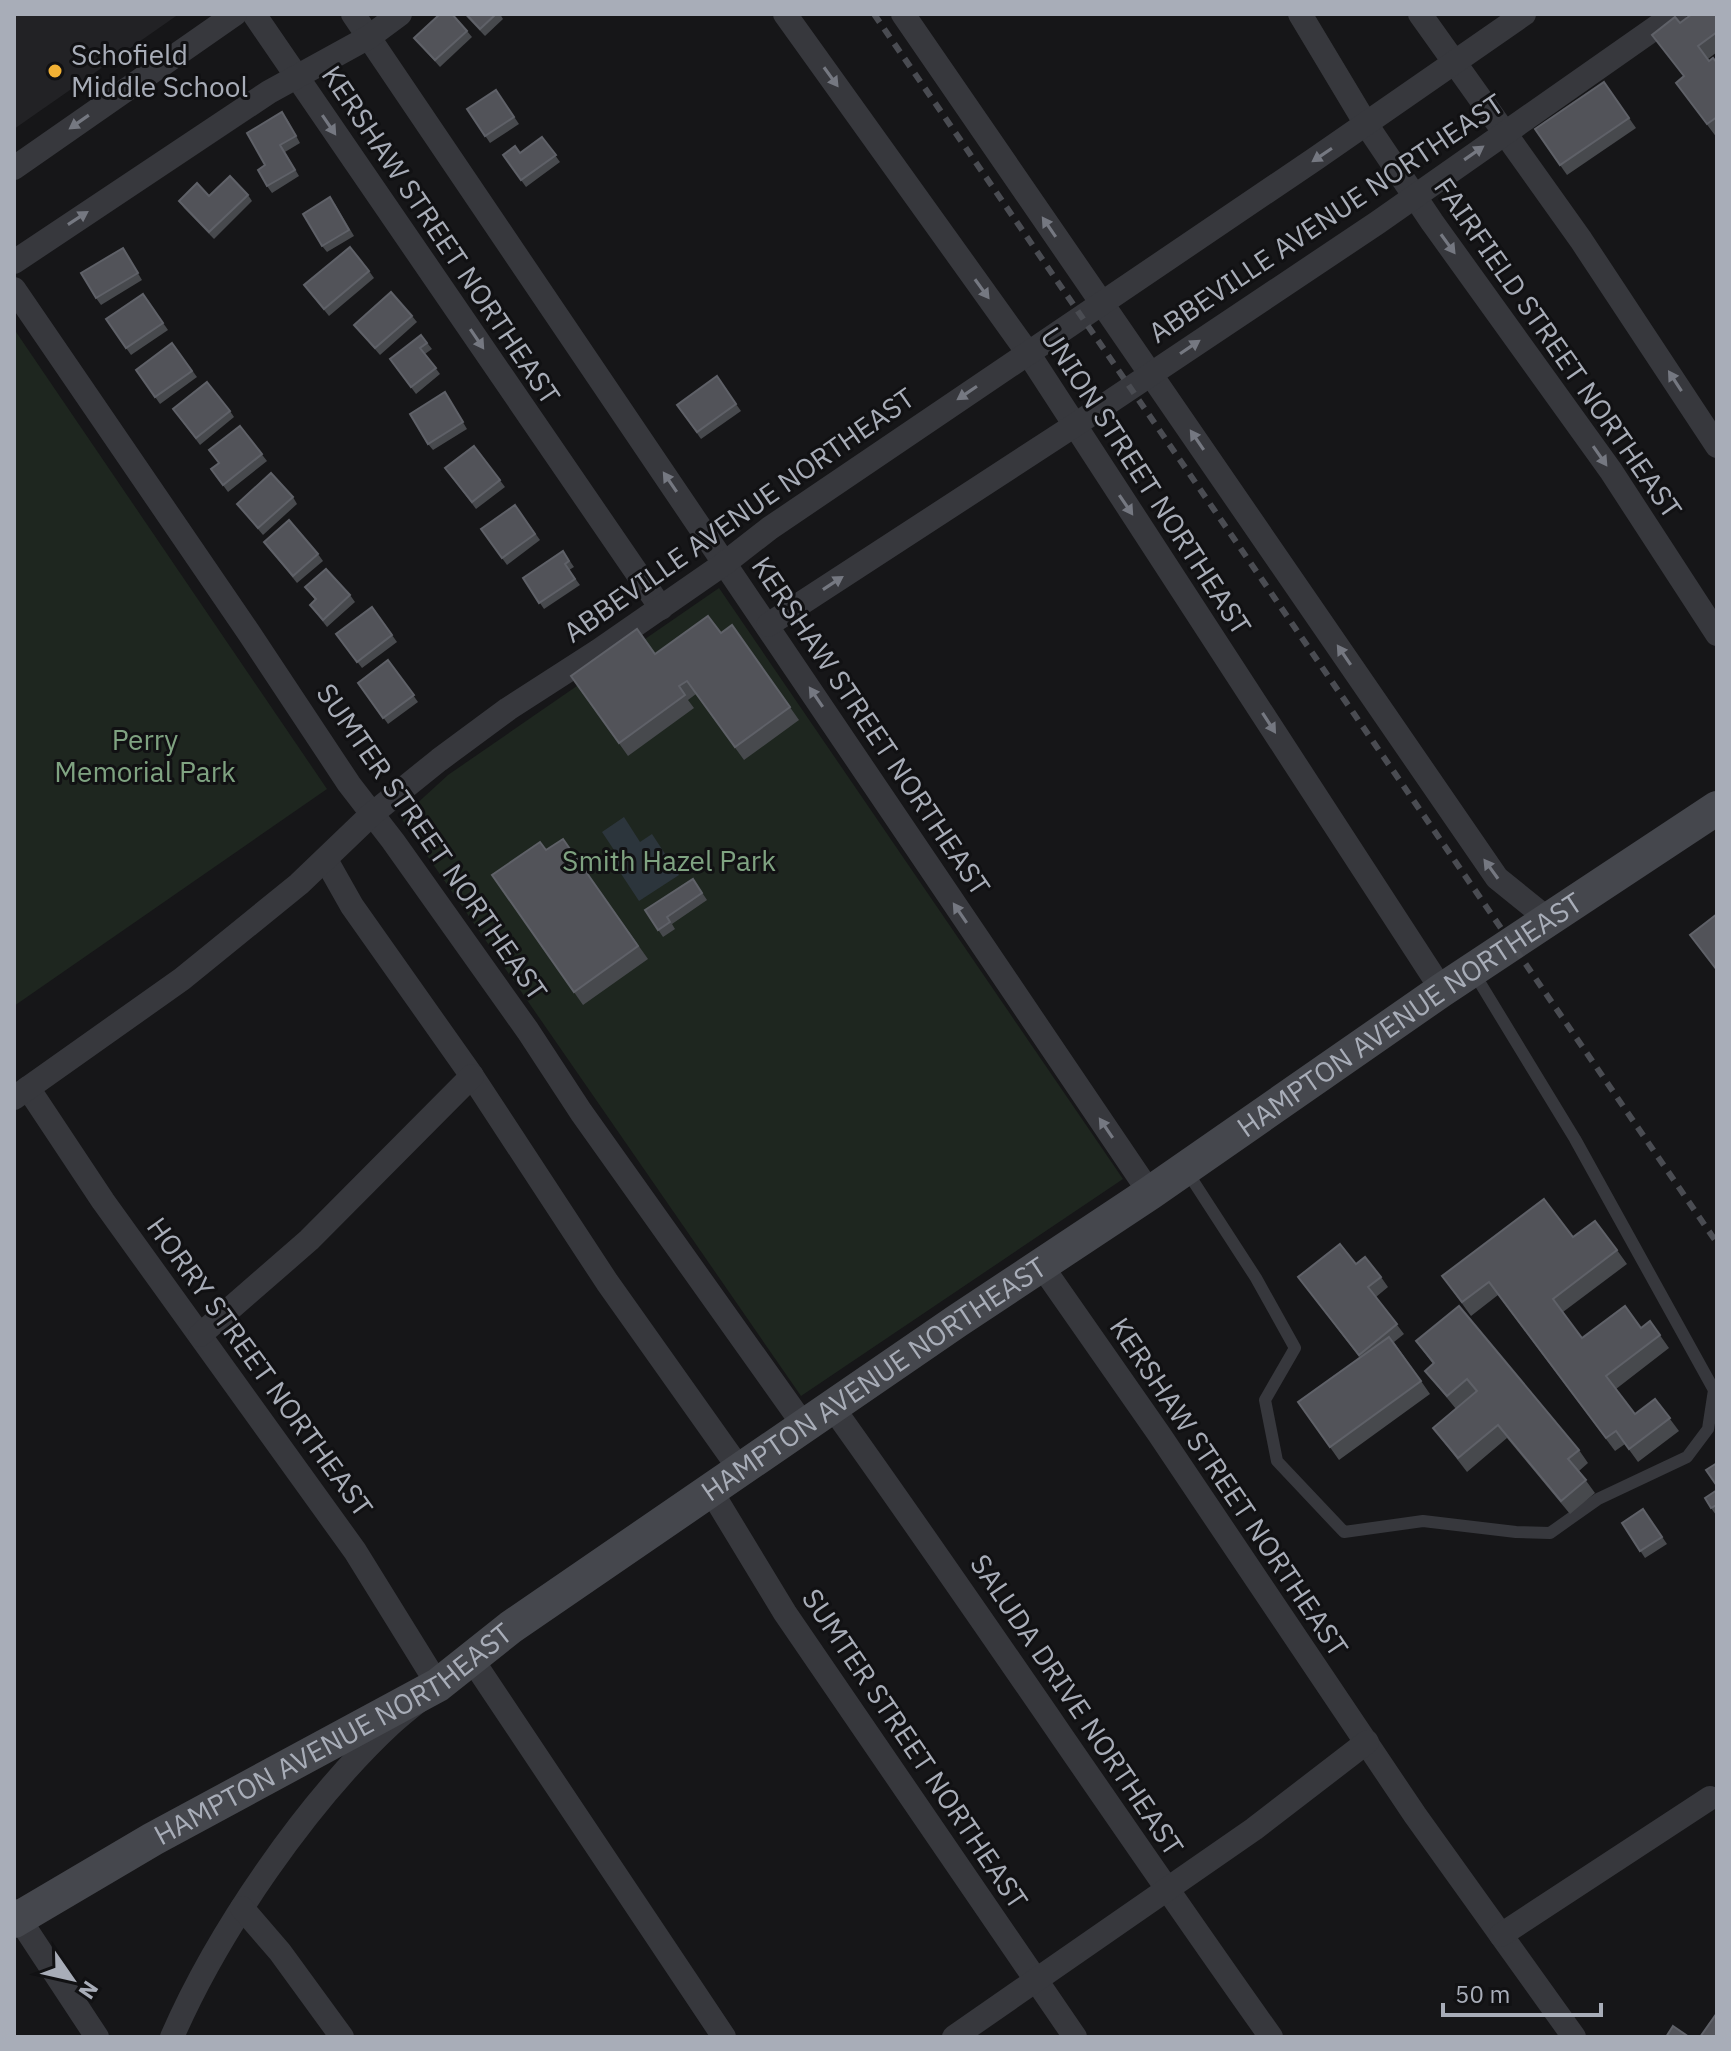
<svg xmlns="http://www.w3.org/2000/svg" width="1731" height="2051" viewBox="0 0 1731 2051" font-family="'IBM Plex Sans',sans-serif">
<rect width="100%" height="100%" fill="#161618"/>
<!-- built -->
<path fill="#222225" d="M14 14H179L14 129Z"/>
<!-- green -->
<g fill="#1e261f">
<path d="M14 329 327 789 14 1006Z"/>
<path d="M719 588 1123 1179 801 1396 401 818 448 775Z"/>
</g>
<!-- water -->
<path fill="#2c353c" d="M624 817 640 842 652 834 679 875 639 901 612 860 618 856 602 832Z"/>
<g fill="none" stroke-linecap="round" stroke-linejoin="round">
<!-- lane -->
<path stroke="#37383d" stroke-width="12" d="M1186 1170 1256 1278 1295 1348 1265 1400 1277 1461 1344 1532 1423 1521 1516 1532 1550 1533 1598 1499 1687 1457 1708 1429 1714 1390 1575 1139 1474 973"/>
<!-- street -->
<g stroke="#37383d" stroke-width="24">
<path d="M254 14 661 608"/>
<path d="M353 14 1150 1193"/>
<path d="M785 14 1028 353 1442 990"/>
<path d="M903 14 1497 878 1549 920"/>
<path d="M1300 14 1366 124 1432 222 1611 471 1717 634"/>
<path d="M1420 14 1581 240 1717 446"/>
<path d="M14 168 235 14"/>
<path d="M14 262 269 92 369 37 400 14"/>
<path d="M14 289 249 633 349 784 393 841 528 1031 581 1112 805 1427"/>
<path d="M768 625 1075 425 1377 223 1675 14"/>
<path d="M326 860 352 906 472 1076 607 1282 741 1471"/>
<path d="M28 1088 103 1201 355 1551 438 1685C423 1698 406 1710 391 1724 307 1802 218 1931 172 2037"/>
<path d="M14 1098 182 979 299 884 372 814 439 760 508 709 598 651 725 563 770 528 1315 159 1524 14"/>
<path d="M1041 1265 1159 1434 1415 1815 1574 2037"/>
<path d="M200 1335 309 1240 472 1076"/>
<path d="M833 1408C982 1616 1123 1829 1271 2037"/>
<path d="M711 1491 785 1613 1075 2037"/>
<path d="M471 1658 724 2037"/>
<path d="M242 1908 280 1952 342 2037"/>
<path d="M14 1911 97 2037"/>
<path d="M1501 1935 1710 1798"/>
<path d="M954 2037 1254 1829 1367 1742"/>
</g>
<!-- secondary -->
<path stroke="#45474d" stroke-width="34" id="s1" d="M14 1921 153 1839 438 1685 511 1627 957 1321 1150 1193 1442 990 1717 808"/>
<!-- rail -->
<path stroke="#4a4c52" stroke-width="6" stroke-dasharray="10 8" stroke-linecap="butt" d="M874 14 1717 1243"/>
</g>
<!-- wall -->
<g fill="#47494d">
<path d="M464 14H500L503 19 485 36Z"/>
<path d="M1717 14V52L1708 59 1709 61 1717 63V138L1676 83 1684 76 1652 35 1680 23Z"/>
<path d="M467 31 472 37 440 67 414 38Z"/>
<path d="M1604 82 1636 128 1567 175 1535 129Z"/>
<path d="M496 90 519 124 490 143 467 109Z"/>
<path d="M287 119 300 143 285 152 299 176 272 193 267 186Z"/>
<path d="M542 137 560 162 526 187 503 155 520 153Z"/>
<path d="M248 195 252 201 214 239 184 208 179 201 209 196Z"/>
<path d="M335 204 354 236 327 252 322 246Z"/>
<path d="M127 255 142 280 101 305 96 298Z"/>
<path d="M369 271 374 278 329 316 304 285Z"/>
<path d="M143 294 168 330 131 355 106 319Z"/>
<path d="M412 316 417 322 380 355 354 325Z"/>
<path d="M421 335 432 349 425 354 440 374 416 394 390 359Z"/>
<path d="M172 343 197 377 160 404 136 370Z"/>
<path d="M445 392 467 429 433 450 428 444Z"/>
<path d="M736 404 741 411 701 439 677 405Z"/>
<path d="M173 409 230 411 234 417 200 445Z"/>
<path d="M240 426 267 461 228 492 211 469 219 463Z"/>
<path d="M474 446 505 487 476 509 445 468Z"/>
<path d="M293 497 297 504 263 535 237 504Z"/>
<path d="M515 505 540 540 507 565 481 529Z"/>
<path d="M264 542 318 554 323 561 297 583Z"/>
<path d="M563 551 574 567 569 570 580 585 544 609 523 578Z"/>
<path d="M305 587 350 595 355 602 327 627 310 605 315 600Z"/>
<path d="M372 607 397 642 362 668 336 634Z"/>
<path d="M732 625 799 720 744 760 696 694 688 700 694 708 628 756 571 676 655 654 721 633Z"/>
<path d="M388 660 418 702 388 724 358 683Z"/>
<path d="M563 839 648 959 583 1005 492 875 546 850Z"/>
<path d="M693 879 707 900 672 924 675 929 663 937 645 910Z"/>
<path d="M1573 1237 1617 1250 1627 1264 1563 1312 1582 1338 1641 1328 1650 1321 1669 1348 1616 1389 1635 1414 1655 1399 1679 1431 1638 1462 1625 1444 1615 1451 1498 1295 1471 1316 1442 1276Z"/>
<path d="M1356 1264 1381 1277 1388 1287 1376 1297 1404 1334 1394 1342 1430 1394 1339 1460 1298 1402 1360 1358 1298 1277Z"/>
<path d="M1416 1341 1579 1450 1588 1463 1579 1471 1595 1493 1570 1514 1507 1438 1467 1472 1433 1428 1456 1409 1425 1371 1433 1364Z"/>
<path d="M1717 1490V1514L1716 1515 1711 1508Z"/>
<path d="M1643 1509 1667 1544 1645 1558 1622 1523Z"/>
</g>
<!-- building -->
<g fill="#525359" stroke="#5f6168" stroke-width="2">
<path d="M440 14H452L467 31 435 60 414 38Z"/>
<path d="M466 14H496L480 29Z"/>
<path d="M1692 14H1717V32L1698 46 1709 61 1713 58 1717 63V117L1707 124 1676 83 1684 76 1652 35 1675 17 1680 23Z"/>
<path d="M1604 82 1629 118 1560 165 1535 129Z"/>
<path d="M496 90 514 117 485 136 467 109Z"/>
<path d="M282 112 296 136 280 145 295 170 267 186 258 170 265 165 247 133Z"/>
<path d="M542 137 556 155 521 180 503 155 515 146 520 153Z"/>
<path d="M230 176 248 195 209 232 179 201 197 183 209 196Z"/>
<path d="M330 197 349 230 322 246 303 214Z"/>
<path d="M350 247 369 271 324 309 304 285Z"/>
<path d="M123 248 138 273 96 298 81 273Z"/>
<path d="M391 292 412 316 375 348 354 325Z"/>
<path d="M143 294 163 323 126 348 106 319Z"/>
<path d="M421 335 427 343 420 348 436 368 411 387 390 359Z"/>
<path d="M172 343 192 371 155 397 136 370Z"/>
<path d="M717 376 736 404 697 432 677 405Z"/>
<path d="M207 382 230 411 196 438 173 409Z"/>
<path d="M445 392 463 422 428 444 410 414Z"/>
<path d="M240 426 262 454 223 485 211 469 219 463 209 450Z"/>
<path d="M474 446 500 480 472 502 445 468Z"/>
<path d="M271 473 293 497 258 528 237 504Z"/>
<path d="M515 505 535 534 502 558 481 529Z"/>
<path d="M289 520 318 554 293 576 264 542Z"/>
<path d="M563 551 569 561 565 564 575 579 539 603 523 578Z"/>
<path d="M326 569 350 595 323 620 310 605 316 599 305 587Z"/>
<path d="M372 607 392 635 357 662 336 634Z"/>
<path d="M708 616 721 633 732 625 790 707 735 747 687 681 679 686 685 695 619 743 571 676 637 629 655 654Z"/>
<path d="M388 660 414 695 383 718 358 683Z"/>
<path d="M563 839 638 946 574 992 492 875 540 842 546 850Z"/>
<path d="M693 879 702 893 667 917 670 922 658 930 645 910Z"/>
<path d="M1717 914V970L1690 935Z"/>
<path d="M1544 1199 1573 1237 1595 1221 1617 1250 1553 1299 1582 1338 1625 1306 1641 1328 1650 1321 1660 1335 1606 1376 1635 1414 1655 1399 1670 1418 1629 1449 1616 1431 1606 1438 1489 1282 1462 1302 1442 1276Z"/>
<path d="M1340 1244 1356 1264 1365 1257 1381 1277 1368 1287 1397 1324 1359 1355 1298 1277Z"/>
<path d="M1459 1306 1579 1450 1568 1459 1586 1480 1561 1501 1498 1425 1458 1458 1433 1428 1477 1391 1467 1379 1447 1396 1425 1371 1434 1363 1416 1341Z"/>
<path d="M1389 1337 1421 1381 1330 1447 1298 1402Z"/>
<path d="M1717 1463V1486L1706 1470Z"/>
<path d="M1717 1490V1505L1711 1508 1705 1498Z"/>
<path d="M1643 1509 1662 1537 1640 1551 1622 1523Z"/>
<path d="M1717 2013V2037H1700Z"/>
<path d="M1673 2026 1689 2037H1666Z"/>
</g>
<!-- one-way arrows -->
<defs><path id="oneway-solid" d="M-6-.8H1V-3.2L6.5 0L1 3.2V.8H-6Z" transform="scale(2)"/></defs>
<g fill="#757881">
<use href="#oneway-solid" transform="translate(831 77) rotate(54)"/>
<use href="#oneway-solid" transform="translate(79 122) rotate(145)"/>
<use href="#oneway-solid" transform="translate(329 125) rotate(56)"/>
<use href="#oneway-solid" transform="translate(1474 153) rotate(-35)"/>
<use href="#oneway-solid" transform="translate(1322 155) rotate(146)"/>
<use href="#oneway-solid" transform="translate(78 218) rotate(-33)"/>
<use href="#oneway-solid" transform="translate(1049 227) rotate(-124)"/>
<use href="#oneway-solid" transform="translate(1448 244) rotate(54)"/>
<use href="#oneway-solid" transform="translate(982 289) rotate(54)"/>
<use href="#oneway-solid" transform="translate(477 339) rotate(56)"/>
<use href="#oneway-solid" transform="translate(1190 347) rotate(-34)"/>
<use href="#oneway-solid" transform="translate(1675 381) rotate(-123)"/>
<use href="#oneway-solid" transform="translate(967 393) rotate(146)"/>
<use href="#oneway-solid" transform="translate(1197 440) rotate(-124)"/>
<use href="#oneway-solid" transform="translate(1600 456) rotate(55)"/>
<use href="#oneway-solid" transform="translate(670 482) rotate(-124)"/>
<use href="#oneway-solid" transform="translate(1126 505) rotate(56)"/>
<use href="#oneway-solid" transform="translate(833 583) rotate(-33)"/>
<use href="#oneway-solid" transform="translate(1344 655) rotate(-124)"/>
<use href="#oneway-solid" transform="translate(816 697) rotate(-124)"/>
<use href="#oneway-solid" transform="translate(1269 723) rotate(57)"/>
<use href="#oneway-solid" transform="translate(1491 869) rotate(-126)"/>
<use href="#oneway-solid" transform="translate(960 913) rotate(-124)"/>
<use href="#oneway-solid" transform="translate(1106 1128) rotate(-124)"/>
</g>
<!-- markers -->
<circle fill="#f2b134" stroke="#111113" stroke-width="3" cx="55" cy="71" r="8"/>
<g text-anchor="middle" stroke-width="6" stroke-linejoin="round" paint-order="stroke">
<!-- poi labels -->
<g font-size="28" fill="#a8adb8" stroke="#111113" text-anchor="start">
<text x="71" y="65">Schofield<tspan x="71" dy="32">Middle School</tspan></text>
</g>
<!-- street labels -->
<g font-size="28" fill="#a8adb8" stroke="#111113">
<text transform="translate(1326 218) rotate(-34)" y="10">ABBEVILLE AVENUE NORTHEAST</text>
<text transform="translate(441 235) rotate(56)" y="10">KERSHAW STREET NORTHEAST</text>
<text transform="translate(1558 348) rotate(55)" y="10">FAIRFIELD STREET NORTHEAST</text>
<text transform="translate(1146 481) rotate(57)" y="10">UNION STREET NORTHEAST</text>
<text transform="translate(739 515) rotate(-35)" y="10">ABBEVILLE AVENUE NORTHEAST</text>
<text transform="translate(871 726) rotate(56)" y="10">KERSHAW STREET NORTHEAST</text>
<text transform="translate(432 842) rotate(55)" y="10">SUMTER STREET NORTHEAST</text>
<text dy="10" stroke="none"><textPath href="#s1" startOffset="1666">HAMPTON AVENUE NORTHEAST</textPath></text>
<text transform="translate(260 1367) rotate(54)" y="10">HORRY STREET NORTHEAST</text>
<text dy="10" stroke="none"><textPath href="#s1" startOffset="1018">HAMPTON AVENUE NORTHEAST</textPath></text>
<text transform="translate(1229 1487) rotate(56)" y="10">KERSHAW STREET NORTHEAST</text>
<text transform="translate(1077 1705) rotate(56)" y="10">SALUDA DRIVE NORTHEAST</text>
<text dy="10" stroke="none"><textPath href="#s1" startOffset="370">HAMPTON AVENUE NORTHEAST</textPath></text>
<text transform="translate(915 1749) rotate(56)" y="10">SUMTER STREET NORTHEAST</text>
</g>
<!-- park labels -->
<g font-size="28" fill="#7fa381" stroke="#111113">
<text x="145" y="750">Perry<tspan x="145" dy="32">Memorial Park</tspan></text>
<text x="669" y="871">Smith Hazel Park</text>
</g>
</g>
<!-- border -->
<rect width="1731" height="2051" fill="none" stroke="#a8adb8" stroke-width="32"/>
<!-- north arrow -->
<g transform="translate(72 1979) rotate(124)" stroke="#111113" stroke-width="6" paint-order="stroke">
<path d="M0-6L14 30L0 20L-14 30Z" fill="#a8adb8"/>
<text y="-12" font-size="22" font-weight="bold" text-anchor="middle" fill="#a8adb8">N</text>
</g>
<!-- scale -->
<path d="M1443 2003v12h158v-12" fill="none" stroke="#a8adb8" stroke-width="4"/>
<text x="1455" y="2003" font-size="24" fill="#a8adb8" stroke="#111113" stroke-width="6" paint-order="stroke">50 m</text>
</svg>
